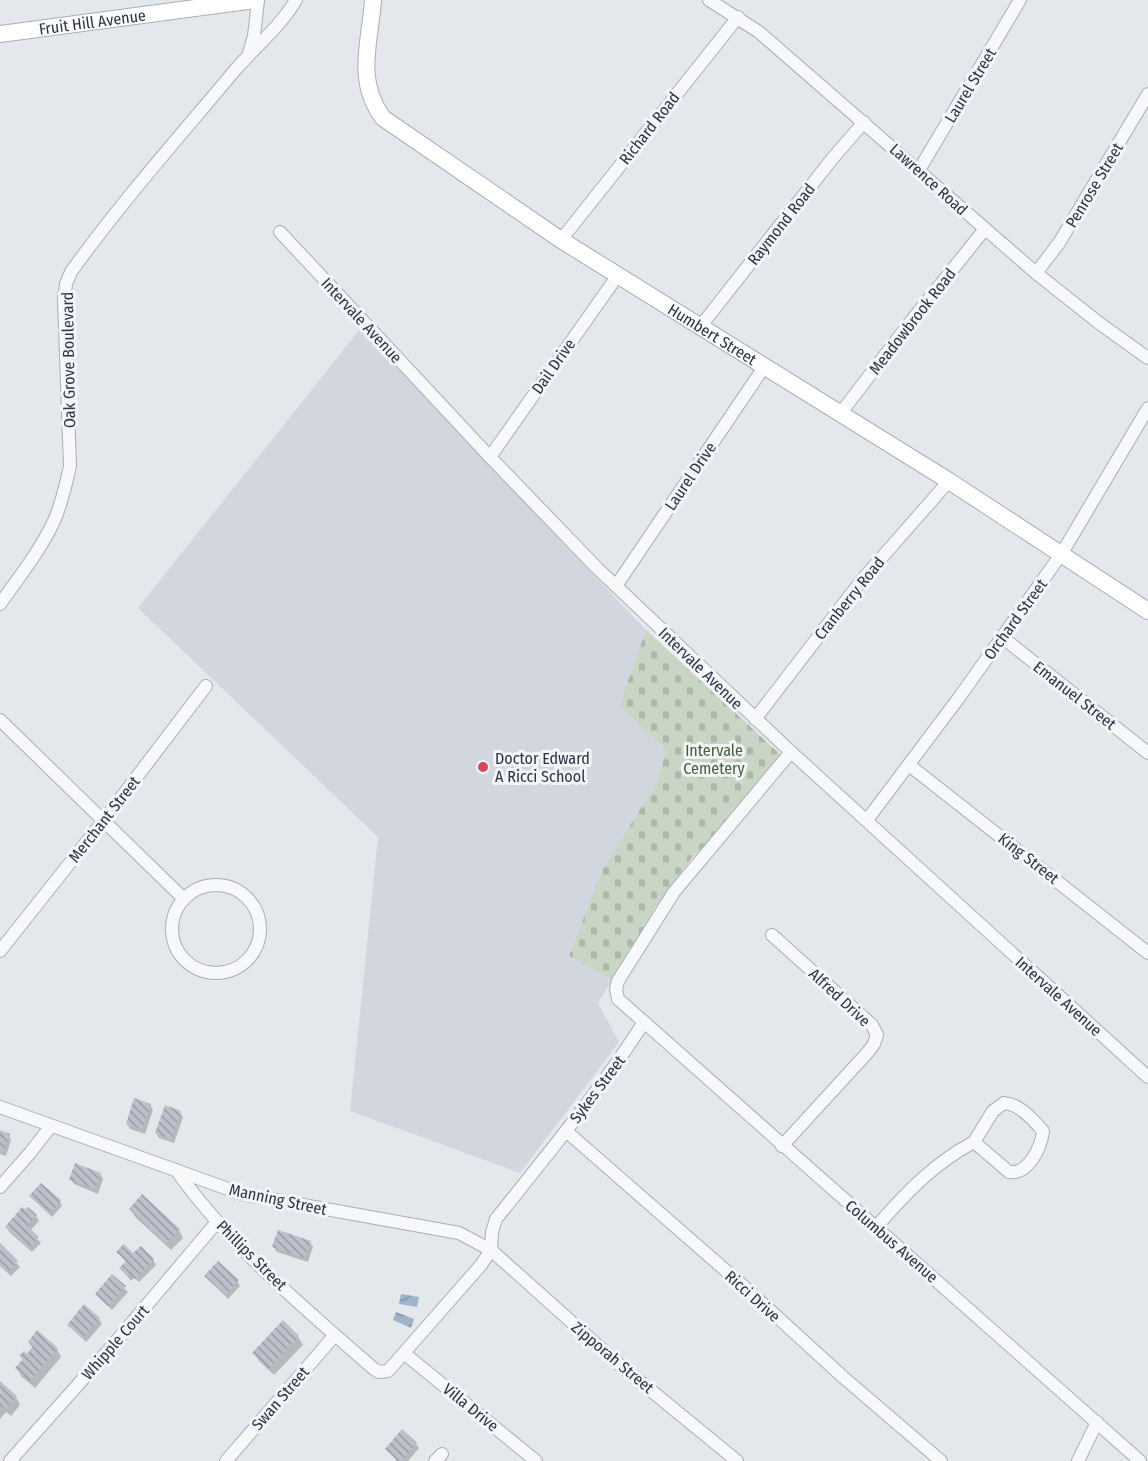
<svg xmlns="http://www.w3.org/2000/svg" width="1148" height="1461" viewBox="0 0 1148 1461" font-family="'Fira Sans Condensed',sans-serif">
<defs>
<pattern id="cemetery-stones" width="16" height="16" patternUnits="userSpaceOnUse" patternTransform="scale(1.5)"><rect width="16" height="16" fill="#c9d6c5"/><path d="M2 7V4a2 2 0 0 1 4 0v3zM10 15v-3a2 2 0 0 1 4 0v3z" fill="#adb8ab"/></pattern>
<pattern id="water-waves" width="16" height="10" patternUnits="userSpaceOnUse" patternTransform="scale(1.5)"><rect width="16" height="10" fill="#9fb4cc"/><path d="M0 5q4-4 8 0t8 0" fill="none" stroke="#8293a7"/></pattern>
<pattern id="building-back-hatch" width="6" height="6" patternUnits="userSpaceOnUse" patternTransform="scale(1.5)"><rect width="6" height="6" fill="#bbc0ca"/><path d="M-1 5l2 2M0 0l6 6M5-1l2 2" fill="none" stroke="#989da6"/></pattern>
</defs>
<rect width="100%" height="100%" fill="#e4e7ec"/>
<!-- built -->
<path fill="#d2d6de" d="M360 329 646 630 619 706 666 750 656 784 602 870 569 956 612 980 598 1003 619 1042 520 1173 350 1111 378 837 138 608Z"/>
<!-- cemetery -->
<path fill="url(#cemetery-stones)" d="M646 630 781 755 712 839 693 856 654 909 648 925 612 980 569 956 602 870 656 784 666 750 619 706Z"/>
<!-- water -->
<g fill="url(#water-waves)">
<path d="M401 1294 419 1297 417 1307 399 1304Z"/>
<path d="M396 1312 414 1319 411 1328 393 1320Z"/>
</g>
<!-- shadow -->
<g fill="#0003">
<path d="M150 1105 153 1110 145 1134 130 1129 127 1124Z"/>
<path d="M180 1112 183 1117 174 1143 159 1138 156 1133Z"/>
<path d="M0 1132 9 1135 11 1140 6 1156 0 1154Z"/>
<path d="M100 1174 103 1179 98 1194 74 1184 71 1179Z"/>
<path d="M31 1196 60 1201 62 1206 52 1217Z"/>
<path d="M131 1209 179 1230 183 1238 171 1250 135 1217Z"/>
<path d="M36 1216 39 1221 30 1231 41 1243 32 1252 9 1232 7 1227Z"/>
<path d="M310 1242 313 1247 308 1262 277 1252 274 1247Z"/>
<path d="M0 1245 20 1267 11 1276 0 1266Z"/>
<path d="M118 1252 153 1260 156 1265 139 1282 134 1278 131 1281 121 1268 126 1262Z"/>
<path d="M112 1276 128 1292 112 1310 96 1294Z"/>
<path d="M206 1276 237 1281 240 1286 228 1299Z"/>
<path d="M99 1319 102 1324 86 1342 69 1325Z"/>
<path d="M283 1323 298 1337 303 1345 274 1375 259 1361 254 1353Z"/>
<path d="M29 1342 57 1349 61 1357 35 1388 21 1376 17 1368 23 1360 21 1356H27L33 1349Z"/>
<path d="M0 1383 16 1397 20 1405 11 1416 6 1412 0 1419Z"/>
<path d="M416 1444 419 1448 408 1461H397L387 1449Z"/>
</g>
<!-- building -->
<g fill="url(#building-back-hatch)">
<path d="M134 1098 151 1104 142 1129 126 1124Z"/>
<path d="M165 1105 181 1111 171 1139 155 1133Z"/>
<path d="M0 1130 10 1134 3 1152 0 1151Z"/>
<path d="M75 1163 101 1173 95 1189 69 1180Z"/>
<path d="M41 1183 61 1200 49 1214 29 1196Z"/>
<path d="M142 1194 180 1229 166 1243 129 1209Z"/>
<path d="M22 1207 25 1209 28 1207 37 1215 27 1226 39 1237 29 1248 5 1227Z"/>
<path d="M278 1230 311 1241 305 1258 272 1247Z"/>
<path d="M0 1243 18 1261 8 1272 0 1266Z"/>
<path d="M124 1244 133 1253 141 1246 154 1259 135 1279 130 1274 128 1277 119 1268 126 1261 116 1252Z"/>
<path d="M218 1261 239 1280 225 1295 204 1276Z"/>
<path d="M112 1274 126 1286 108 1306 95 1294Z"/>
<path d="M84 1304 100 1318 82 1338 67 1325Z"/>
<path d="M283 1320 299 1336 269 1369 252 1353Z"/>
<path d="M37 1330 58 1348 30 1381 15 1368 23 1359 19 1356 24 1351 27 1354 33 1346 28 1342Z"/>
<path d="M0 1381 17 1396 6 1409 1 1405 0 1406Z"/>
<path d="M402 1429 417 1443 401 1461H398L385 1449Z"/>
</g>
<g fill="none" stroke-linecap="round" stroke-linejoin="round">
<defs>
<g id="street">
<path d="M709 0 759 32 1036 273 1099 323 1148 358"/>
<path d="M249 53 254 36 258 0"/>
<path d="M919 170 1020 0"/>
<path d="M280 232 490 457 597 568 791 752 1148 1077"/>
<path d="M561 240 738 17"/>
<path d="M1036 273 1059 243 1148 94"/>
<path d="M700 327 832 159 864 122"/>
<path d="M840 414 912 320 985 229"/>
<path d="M490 457 618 275"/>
<path d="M616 586 764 367"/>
<path d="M0 604C19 577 40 551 54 521 62 503 66 484 70 466L64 300 66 284 71 272C122 201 180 136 236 69 256 46 280 27 296 0"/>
<path d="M1002 637 1148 753"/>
<path d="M755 719 862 580 949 481"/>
<path d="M0 720 183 898"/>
<path d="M791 752 674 892 618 981 616 989 618 999 1140 1461"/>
<path d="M909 765 1148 953"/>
<path d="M867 820 958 699 1062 553 1148 408"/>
<circle cx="216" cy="929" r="44"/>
<path d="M772 935 872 1025 877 1035 874 1044 868 1052 782 1146"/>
<path d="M0 951 104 820 206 686"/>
<path d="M1004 1103C1020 1104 1033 1120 1043 1131 1041 1148 1028 1175 1009 1172L974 1142 993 1111Z"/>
<path d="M0 1107 242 1194 459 1233 491 1250 615 1361 737 1461"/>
<path d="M566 1131 740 1283 843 1377 941 1461"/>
<path d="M176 1170C230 1246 304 1308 374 1369L379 1372 388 1371 481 1265 491 1250 492 1232 496 1219C547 1155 600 1091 644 1022"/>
<path d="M0 1187 30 1153 51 1126"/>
<path d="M877 1226C906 1193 934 1163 974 1142"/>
<path d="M405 1354 536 1461"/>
<path d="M10 1461 107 1352 217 1222"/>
<path d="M226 1461 335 1335"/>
<path d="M435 1461 442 1454"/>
<path d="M1078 1461 1097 1422"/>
</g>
<g id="secondary">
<path id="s1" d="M373 0C370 43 355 80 383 118L561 240 949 481 1148 611"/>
<path id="s2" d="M0 34 255 0"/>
</g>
</defs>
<!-- street casing -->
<use href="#street" stroke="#a9aeb7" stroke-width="14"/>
<!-- secondary casing -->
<use href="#secondary" stroke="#a9aeb7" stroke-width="18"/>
<!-- street -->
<use href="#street" stroke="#f7f8fa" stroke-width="12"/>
<!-- secondary -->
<use href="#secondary" stroke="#fff" stroke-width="16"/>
</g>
<!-- markers -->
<circle fill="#d1495b" stroke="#f4f6f9" stroke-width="2" cx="483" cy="767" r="6"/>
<g text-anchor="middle" stroke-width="6" stroke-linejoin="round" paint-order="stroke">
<!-- street labels -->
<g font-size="16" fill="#2b3445" stroke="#f4f6f9">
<text dy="6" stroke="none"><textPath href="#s2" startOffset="93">Fruit Hill Avenue</textPath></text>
<text transform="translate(970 85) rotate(-59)" y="6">Laurel Street</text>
<text transform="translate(649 128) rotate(-52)" y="6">Richard Road</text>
<text transform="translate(929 179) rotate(42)" y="6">Lawrence Road</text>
<text transform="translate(1094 185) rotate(-59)" y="6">Penrose Street</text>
<text transform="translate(781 224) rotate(-52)" y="6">Raymond Road</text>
<text transform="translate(362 320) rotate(47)" y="6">Intervale Avenue</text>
<text transform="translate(912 321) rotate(-52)" y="6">Meadowbrook Road</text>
<text dy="6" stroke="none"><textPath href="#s1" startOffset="516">Humbert Street</textPath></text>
<text transform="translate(68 360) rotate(-91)" y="6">Oak Grove Boulevard</text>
<text transform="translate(553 366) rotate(-55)" y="6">Dail Drive</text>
<text transform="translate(690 476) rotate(-56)" y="6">Laurel Drive</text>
<text transform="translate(849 598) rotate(-51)" y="6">Cranberry Road</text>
<text transform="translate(1015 619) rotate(-54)" y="6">Orchard Street</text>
<text transform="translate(701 668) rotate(44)" y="6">Intervale Avenue</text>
<text transform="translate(1075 695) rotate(38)" y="6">Emanuel Street</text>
<text transform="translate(104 819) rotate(-52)" y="6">Merchant Street</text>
<text transform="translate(1029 858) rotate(38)" y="6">King Street</text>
<text transform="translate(1059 996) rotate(42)" y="6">Intervale Avenue</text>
<text transform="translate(840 997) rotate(43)" y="6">Alfred Drive</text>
<text transform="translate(597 1089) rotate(-53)" y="6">Sykes Street</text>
<text transform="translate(278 1199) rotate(12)" y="6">Manning Street</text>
<text transform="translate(892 1241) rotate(41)" y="6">Columbus Avenue</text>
<text transform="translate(252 1255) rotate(45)" y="6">Phillips Street</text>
<text transform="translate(753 1296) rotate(42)" y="6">Ricci Drive</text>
<text transform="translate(115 1342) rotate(-49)" y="6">Whipple Court</text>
<text transform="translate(613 1357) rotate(40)" y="6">Zipporah Street</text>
<text transform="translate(280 1398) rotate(-49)" y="6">Swan Street</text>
<text transform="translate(471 1407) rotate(39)" y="6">Villa Drive</text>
</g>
<!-- park labels -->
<g font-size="16" fill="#3f6138" stroke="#f4f6f9">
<text x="714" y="756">Intervale<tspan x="714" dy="18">Cemetery</tspan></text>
</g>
<!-- poi labels -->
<g font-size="16" fill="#2b3445" stroke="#f4f6f9" text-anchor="start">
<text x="495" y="764">Doctor Edward<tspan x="495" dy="18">A Ricci School</tspan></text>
</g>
</g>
</svg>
